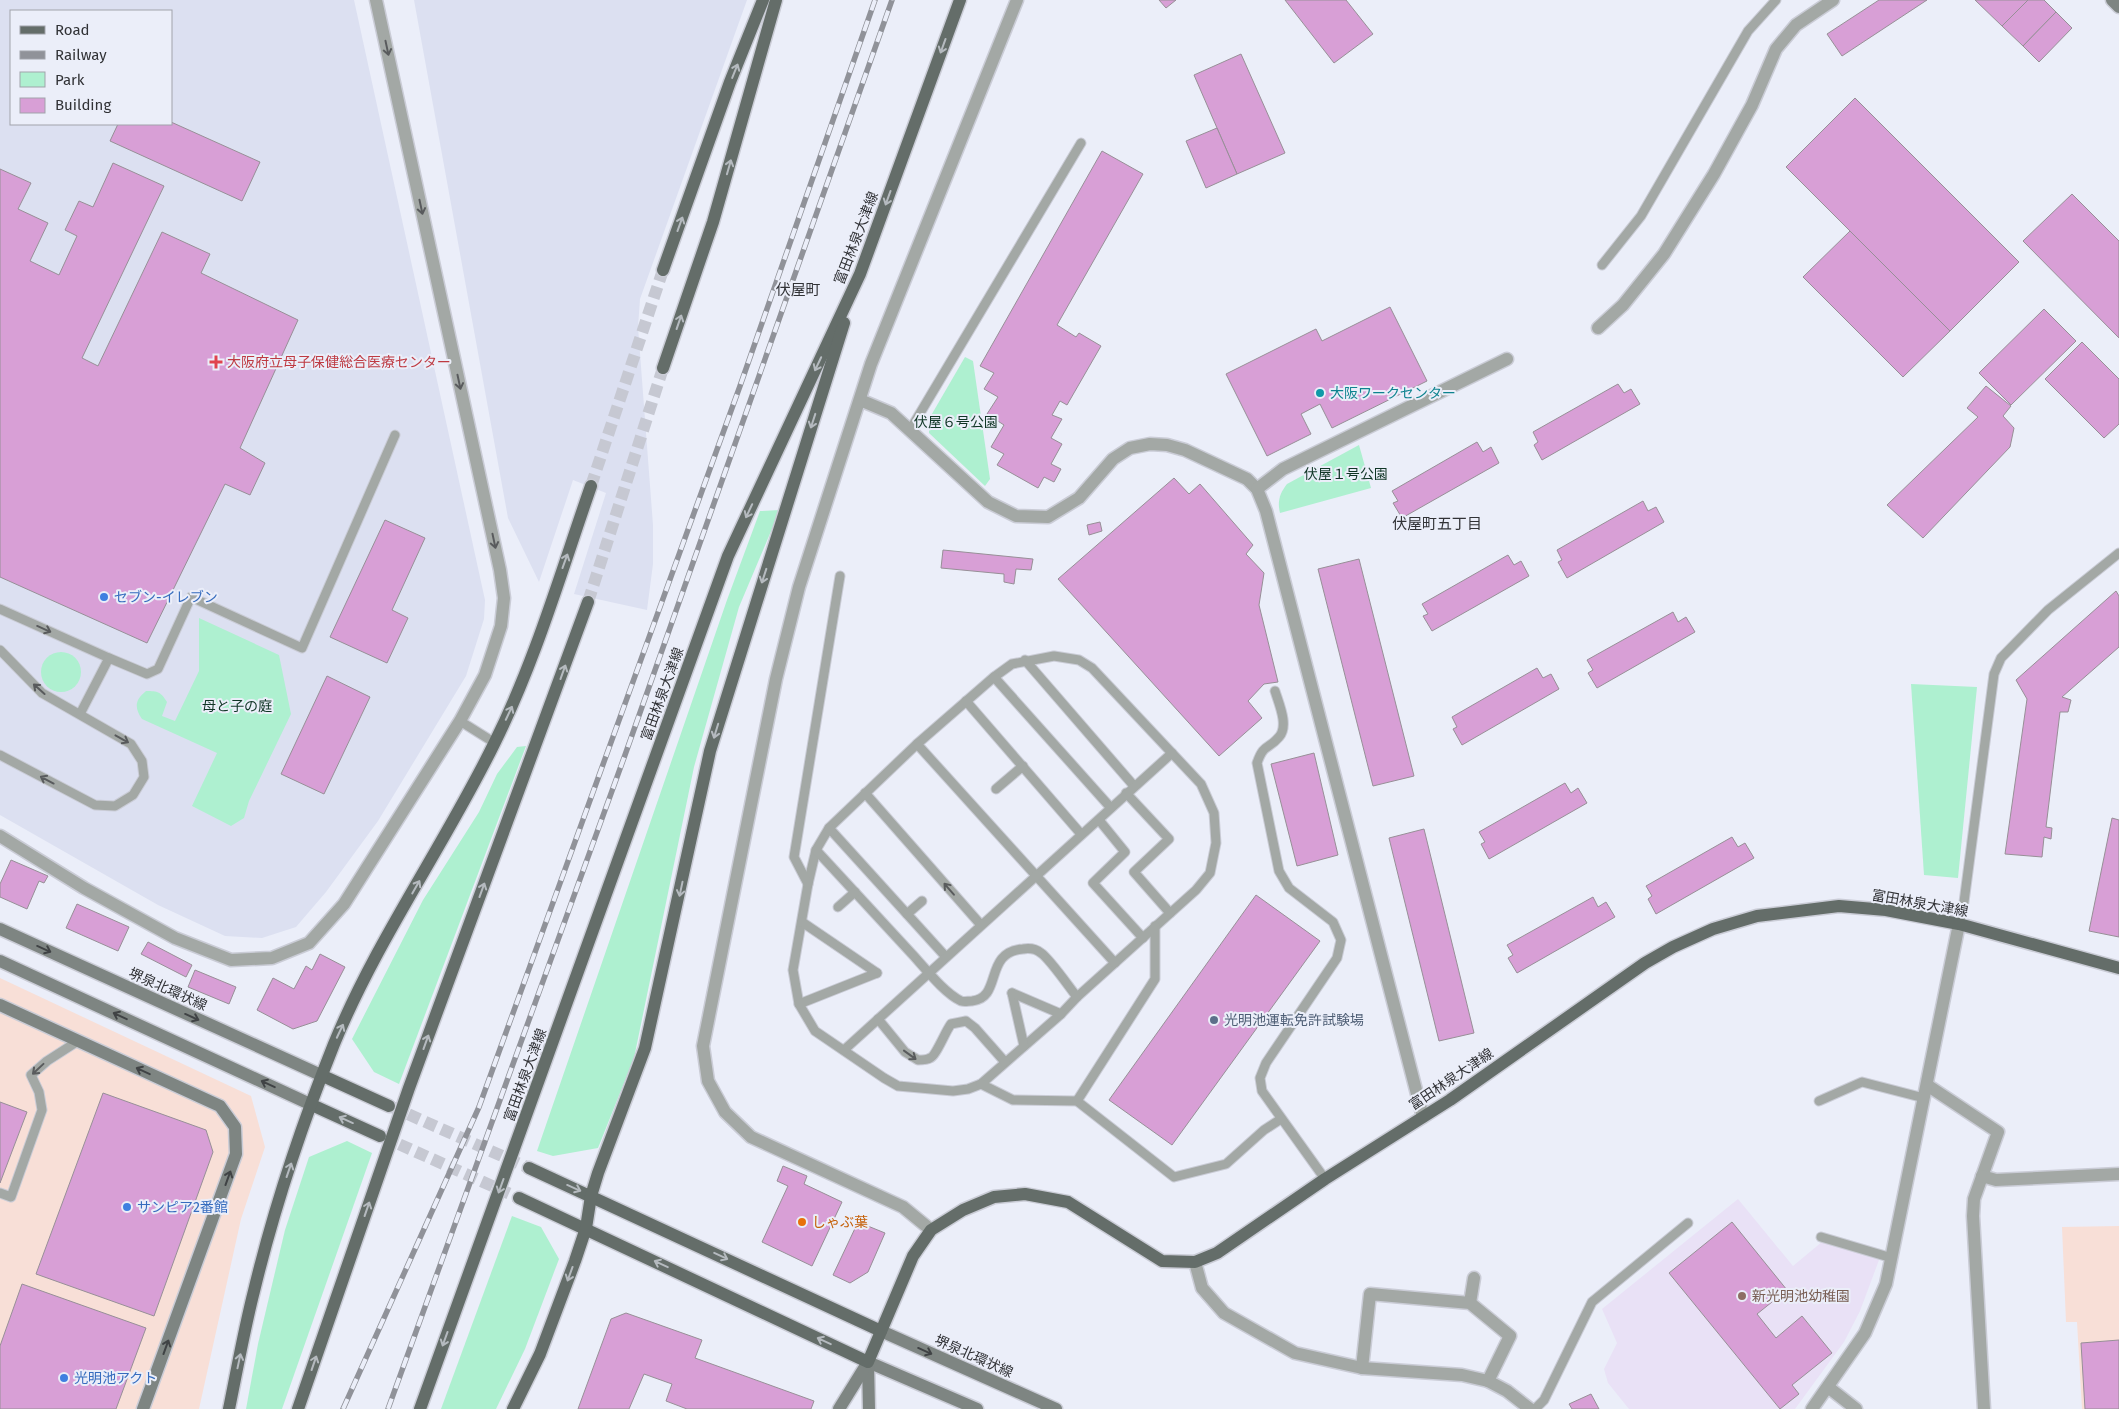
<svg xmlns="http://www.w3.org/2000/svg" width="2119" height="1409" viewBox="0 0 2119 1409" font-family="'Fira Sans','Noto Sans JP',sans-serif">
<rect width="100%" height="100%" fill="#ebeef9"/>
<!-- commercial -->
<g fill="#f8dfd7">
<path d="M0 978 251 1096 265 1147 241 1219 199 1409H0Z"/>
<path d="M2119 1226V1409H2082L2077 1322H2066L2062 1227Z"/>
</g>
<!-- built -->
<g fill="#dce0f1" fill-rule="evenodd">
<path d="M0 0H354L485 600 484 619 466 676 378 821 326 892 296 927 262 938 225 936 158 905 0 815ZM11 11H171V124H11Z"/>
<path d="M414 0H747L640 299 638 327 653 525V564L647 610 574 594 606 493 573 480 539 582 508 518Z"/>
</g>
<!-- education -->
<path fill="#e9e1f6" d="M1738 1199 1793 1266 1823 1241 1879 1260 1860 1311 1844 1342 1795 1409H1629L1608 1383 1604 1369 1617 1343 1602 1309Z"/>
<!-- green -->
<g fill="#aef0d0">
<path d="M965 357 973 361 990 479 985 486 929 433V419Z"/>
<path d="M1359 445 1371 488 1280 513C1277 501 1280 493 1287 484Z"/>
<path d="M780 510 739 607 694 767 634 1058 598 1148 553 1156 537 1151 727 600 760 511Z"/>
<path d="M199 618 279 655 291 714 249 801 244 818 231 826 192 806 217 753 142 719C134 707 135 700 146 691 158 691 161 692 167 702L162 716 175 721 199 671Z"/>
<circle cx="61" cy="672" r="20"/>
<path d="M1911 684 1977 687 1958 878 1924 875Z"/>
<path d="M526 746 399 1084 374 1072 352 1039 423 900 479 812 497 774 517 747Z"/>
<path d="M347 1141 372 1153 282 1409H246L258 1344 285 1230 309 1157Z"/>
<path d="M512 1216 541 1227 559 1259 525 1349 496 1409H441Z"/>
</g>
<!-- building -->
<g fill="#d89fd6" stroke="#978f97">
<path d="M1159 0H1176L1166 8Z"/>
<path d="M1285 0H1346L1373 34 1334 63Z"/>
<path d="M1879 0H1927L1842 56 1827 34Z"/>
<path d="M1975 0H2028L2002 26Z"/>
<path d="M2028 0H2044L2056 12 2023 46 2002 26Z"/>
<path d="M2056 12 2072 28 2039 62 2023 46Z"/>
<path d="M1241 54 1285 153 1237 174 1194 75Z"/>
<path d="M1855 98 2019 262 1950 331 1786 167Z"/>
<path d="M171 122 260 162 242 201 110 141 118 124H171Z"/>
<path d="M1217 128 1237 174 1206 188 1186 141Z"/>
<path d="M1102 151 1143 174 1057 325 1076 337 1079 333 1101 346 1067 405 1060 401 1052 415 1062 419 1051 438 1062 444 1051 464 1061 469 1054 482 1044 477 1038 488 997 465 1004 454 991 447 1004 425 987 414 998 397 984 389 994 373 980 366Z"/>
<path d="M113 163 164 186 82 358 98 366 162 232 210 254 201 273 298 320 240 448 265 463 250 495 225 484 147 643 0 577V169L31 183 18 209 48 223 30 261 59 275 77 236 65 230 79 201 93 207Z"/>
<path d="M2072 194 2119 241V338L2023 241Z"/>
<path d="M1850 231 1950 331 1903 377 1803 277Z"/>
<path d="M1390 307 1427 381 1332 428 1320 404 1301 414 1311 434 1267 456 1226 374 1316 329 1322 341Z"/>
<path d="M2044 309 2076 341 2011 405 1979 373Z"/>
<path d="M2082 342 2119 379V424L2104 438 2045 379Z"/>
<path d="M1618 384 1624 393 1631 389 1640 404 1542 460 1534 445 1538 442 1533 432Z"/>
<path d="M1986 386 2011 406 2003 416 2014 428 2010 447 1923 538 1887 505 1978 417 1967 408Z"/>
<path d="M1477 442 1483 452 1491 447 1499 463 1402 518 1393 503 1398 501 1392 491Z"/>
<path d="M1174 478 1189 494 1200 484 1253 545 1246 554 1264 573 1259 605 1278 682 1264 684 1248 701 1262 718 1219 756 1058 579Z"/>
<path d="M1643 501 1648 511 1656 507 1664 522 1567 578 1558 562 1562 560 1557 550Z"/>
<path d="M385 520 425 538 392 610 408 618 387 663 330 637Z"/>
<path d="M1100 522 1102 531 1089 535 1087 525Z"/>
<path d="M943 550 1033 559 1031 570 1016 569 1014 584 1004 582V574L941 568Z"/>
<path d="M1508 555 1514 565 1521 561 1529 576 1432 631 1423 616 1428 614 1422 604Z"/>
<path d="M1359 559 1414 776 1373 786 1318 569Z"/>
<path d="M2116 591 2119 596V647L2062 697 2071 700 2068 712H2060L2046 827 2052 828 2051 839 2044 837 2042 857 2005 854 2027 699 2016 680Z"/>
<path d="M1673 612 1678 622 1686 617 1695 632 1597 688 1588 673 1593 670 1587 660Z"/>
<path d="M1537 668 1543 678 1551 674 1559 689 1462 745 1453 729 1457 727 1452 717Z"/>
<path d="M327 676 370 697 324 794 281 774Z"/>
<path d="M1314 753 1338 855 1297 866 1271 764Z"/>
<path d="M1565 783 1571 793 1578 788 1587 803 1489 859 1481 844 1485 842 1479 832Z"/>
<path d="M2112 818 2119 820V937L2089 931Z"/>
<path d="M1424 829 1474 1033 1439 1041 1389 838Z"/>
<path d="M1732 837 1738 847 1745 843 1754 858 1656 914 1648 899 1652 896 1646 886Z"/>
<path d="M11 860 48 876 44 883 39 881 27 909 0 897V884Z"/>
<path d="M1256 895 1320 941 1172 1145 1109 1100Z"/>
<path d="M1593 897 1598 907 1606 902 1615 917 1517 973 1508 958 1513 955 1507 945Z"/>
<path d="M77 904 129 927 118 951 66 928Z"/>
<path d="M148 942 192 965 186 977 141 954Z"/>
<path d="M320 954 345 967 317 1021 293 1029 257 1010 273 978 294 989 306 966 312 970Z"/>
<path d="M195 970 236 987 229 1004 188 987Z"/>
<path d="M103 1093 206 1130 213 1152 154 1316 36 1274Z"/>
<path d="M0 1102 27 1112 0 1183Z"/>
<path d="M783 1166 807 1176 804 1184 842 1202 812 1266 762 1242 788 1186 777 1181Z"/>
<path d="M858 1222 885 1233 868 1272 850 1283 833 1275Z"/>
<path d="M1732 1222 1787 1290 1757 1314 1776 1338 1802 1316 1832 1353 1792 1385 1799 1394 1780 1409 1669 1273Z"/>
<path d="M22 1284 146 1328 116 1409H0V1346Z"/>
<path d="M626 1313 702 1340 695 1358 814 1401 811 1409H687L666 1401 672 1384 644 1374 629 1409H578L611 1319Z"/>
<path d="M2119 1340V1409H2085L2081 1343Z"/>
<path d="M1591 1394 1599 1409H1572L1569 1404Z"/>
</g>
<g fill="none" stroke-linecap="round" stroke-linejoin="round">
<!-- primary-tunnel -->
<g stroke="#c6c8d2" stroke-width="12" stroke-dasharray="12 6" stroke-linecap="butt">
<path d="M591 486 663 270"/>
<path d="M588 602 663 368"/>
<path d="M392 1107 529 1168"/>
<path d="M383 1137 519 1198"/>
</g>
<defs>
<g id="lane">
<path d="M1602 265 1641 216 1748 31 1776 0"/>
<path d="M910 430 1081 143"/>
<path d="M0 609 109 658 80 714"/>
<path d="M0 650 42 693 131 744 142 761 144 777 133 795 115 806 95 805 0 755"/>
<path d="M1054 656 1079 660 1092 668 1201 784 1214 813 1216 843 1210 873 1196 890 1077 997 1061 1014 981 1084 968 1089 953 1091 898 1086 884 1078 815 1031 799 1004 793 970 808 884 816 850 829 828 917 744 994 677 1012 664Z"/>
<path d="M109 658 147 674 158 669 191 597 302 648 395 435"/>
<path d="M1025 660 1134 786"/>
<path d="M994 677 1111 808"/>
<path d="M1275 691C1279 704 1289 726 1279 737 1268 750 1264 743 1257 763L1279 871 1289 888 1333 922 1341 940 1337 958 1266 1063 1260 1078 1262 1091 1325 1179"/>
<path d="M966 701 1081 834"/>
<path d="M460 721 495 743"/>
<path d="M917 744 1115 963"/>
<path d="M996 789 1023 766"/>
<path d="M865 793 981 925"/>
<path d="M1126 793 1169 839 1134 872 1170 913"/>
<path d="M1099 820 1125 852 1093 883 1143 938"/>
<path d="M829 828 946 957"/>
<path d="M816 850C848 885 880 919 912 954 925 968 944 993 961 1001 965 1002 968 1001 972 1001 1003 998 983 952 1023 949 1029 948 1036 949 1041 953 1050 959 1069 987 1077 997"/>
<path d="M808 884 794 857 840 576"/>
<path d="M838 907 855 892"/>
<path d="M907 914 922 901"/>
<path d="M802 922 877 973"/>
<path d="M1959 924 1964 902 1994 674 2001 658 2048 610 2119 553"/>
<path d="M1012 993 1024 1046"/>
<path d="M1012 993 1061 1014"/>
<path d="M799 1004 877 973"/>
<path d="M878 1019 905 1052 918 1060C921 1060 927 1060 930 1058 936 1056 945 1032 951 1024L966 1021 975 1028 1005 1062"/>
<path d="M844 1050 1172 753"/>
<path d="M981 1084 1013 1100 1077 1101 1174 1177 1226 1164 1264 1130 1281 1119"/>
<path d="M1077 1101 1155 979V926"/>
<path d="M1819 1101 1862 1082 1924 1098"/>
<path d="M0 1193 11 1197 42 1110 39 1092 31 1075 47 1061 78 1041"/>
<path d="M1821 1237 1892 1258"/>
<path d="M1535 1409 1544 1400 1592 1302 1688 1223"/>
</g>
<g id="street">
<path d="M1598 328 1623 305 1664 254 1714 174 1752 105 1776 49 1796 25 1833 0"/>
<path d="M860 400 891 413 988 502 1016 516 1048 517 1079 498 1113 459 1130 448 1150 444 1167 445 1185 450 1247 479 1257 489 1266 511 1423 1117"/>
<path d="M1257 489 1283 469 1507 359"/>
<path d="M0 836 84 888 175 938 231 960 272 958 309 943 344 904 460 721 485 675 501 626 504 598 500 570 376 0"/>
<path d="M1927 1085 1998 1132 1974 1199 1973 1216 1984 1409"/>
<path d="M1982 1176 1996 1180 2119 1174"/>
<path d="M931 1230 903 1207 751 1137 725 1112 708 1081 703 1046 776 679 799 587 871 364 1017 0"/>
<path d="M1195 1262 1202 1288 1224 1313 1295 1353 1362 1368 1462 1375 1488 1381 1507 1391 1530 1409"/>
<path d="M1470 1303 1474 1278"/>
<path d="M1362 1368 1370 1294 1470 1303 1510 1336 1488 1381"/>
<path d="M1828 1387 1856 1409"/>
<path d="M1812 1409 1865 1333 1886 1284 1959 924"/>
</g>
<g id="secondary">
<path d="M2112 0 2119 7"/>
<path d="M0 929 323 1076"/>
<path d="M0 961 312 1105"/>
<path d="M0 1005 220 1106 235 1127 236 1154 143 1409"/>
<path d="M881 1331 1056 1409"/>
<path d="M868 1362 977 1409"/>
<path d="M868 1362 869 1409"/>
<path d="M839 1409 868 1362"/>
</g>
<g id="primary">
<path d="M663 270 730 82 763 0"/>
<path d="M663 368 713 222 776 0"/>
<path d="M323 1076 389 1106"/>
<path d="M312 1105 380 1136"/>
<path d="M529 1168 881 1331"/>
<path d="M519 1198 868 1362 913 1256 931 1230 963 1210 994 1197 1025 1194 1068 1202 1162 1261 1195 1262 1217 1253 1325 1179 1450 1100 1645 963 1673 947 1713 929 1757 916 1839 906 1886 910 1959 924 2119 968"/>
<path d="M229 1409C237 1370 244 1330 254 1291 274 1208 302 1124 334 1044 377 939 444 846 494 744 535 662 561 572 591 486"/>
<path d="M298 1409 409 1088 588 602"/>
<path d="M420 1409 728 556 860 274 960 0"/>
<path d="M513 1409 540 1354 575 1261 586 1228 591 1196 598 1173 645 1048 710 751 844 323"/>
</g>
</defs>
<!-- lane casing -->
<use href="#lane" stroke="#caccd6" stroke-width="11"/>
<!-- street casing -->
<use href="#street" stroke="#caccd6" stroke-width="15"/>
<!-- secondary casing -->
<use href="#secondary" stroke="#caccd6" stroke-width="15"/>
<!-- primary casing -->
<use href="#primary" stroke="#caccd6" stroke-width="15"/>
<!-- lane -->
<use href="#lane" stroke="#a3a8a5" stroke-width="9"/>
<!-- street -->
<use href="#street" stroke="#a3a8a5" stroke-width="12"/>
<!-- secondary -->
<use href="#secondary" stroke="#7e8582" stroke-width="12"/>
<!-- primary -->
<use href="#primary" stroke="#646d69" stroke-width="12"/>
<defs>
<g id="rail">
<path d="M343 1409 479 1107 740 386 875 0"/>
<path d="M388 1409 625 755 892 0"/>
</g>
</defs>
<!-- rail casing -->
<use href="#rail" stroke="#909299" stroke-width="5.5"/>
<!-- rail -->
<use href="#rail" stroke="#ebeef9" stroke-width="4" stroke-dasharray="11" stroke-linecap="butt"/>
</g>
<!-- one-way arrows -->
<defs><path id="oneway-shaft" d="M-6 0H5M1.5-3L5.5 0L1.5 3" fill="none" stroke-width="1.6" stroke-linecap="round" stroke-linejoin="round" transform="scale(1.25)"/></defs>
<g stroke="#b5babf">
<use href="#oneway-shaft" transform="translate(943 46) rotate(110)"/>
<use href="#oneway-shaft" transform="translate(735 71) rotate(-68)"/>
<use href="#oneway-shaft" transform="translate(729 167) rotate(-74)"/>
<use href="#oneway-shaft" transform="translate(888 198) rotate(110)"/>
<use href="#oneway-shaft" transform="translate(680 224) rotate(-70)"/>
<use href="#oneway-shaft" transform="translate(679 322) rotate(-71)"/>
<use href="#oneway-shaft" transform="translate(818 364) rotate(115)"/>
<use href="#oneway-shaft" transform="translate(813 421) rotate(108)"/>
<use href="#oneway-shaft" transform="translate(749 511) rotate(115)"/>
<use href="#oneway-shaft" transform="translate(565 561) rotate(-70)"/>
<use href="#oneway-shaft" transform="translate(764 576) rotate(108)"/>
<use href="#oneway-shaft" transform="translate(563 672) rotate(-70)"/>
<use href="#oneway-shaft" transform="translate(509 713) rotate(-65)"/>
<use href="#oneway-shaft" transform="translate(716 731) rotate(107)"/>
<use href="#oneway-shaft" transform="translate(416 887) rotate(-60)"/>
<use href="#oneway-shaft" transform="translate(681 889) rotate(102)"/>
<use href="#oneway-shaft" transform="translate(482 890) rotate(-70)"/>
<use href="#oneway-shaft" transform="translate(340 1031) rotate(-65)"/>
<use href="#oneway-shaft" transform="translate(426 1042) rotate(-70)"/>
<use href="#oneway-shaft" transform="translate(346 1120) rotate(-156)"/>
<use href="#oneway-shaft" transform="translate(289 1170) rotate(-71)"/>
<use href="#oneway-shaft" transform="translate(501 1186) rotate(110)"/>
<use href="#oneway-shaft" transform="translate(574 1188) rotate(24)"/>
<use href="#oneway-shaft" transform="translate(367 1209) rotate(-71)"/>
<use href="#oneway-shaft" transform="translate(721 1256) rotate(25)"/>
<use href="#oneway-shaft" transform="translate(661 1264) rotate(-155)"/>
<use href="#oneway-shaft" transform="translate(570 1274) rotate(110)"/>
<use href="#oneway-shaft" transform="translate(445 1339) rotate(110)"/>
<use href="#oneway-shaft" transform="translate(824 1341) rotate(-155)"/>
<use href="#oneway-shaft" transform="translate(239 1361) rotate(-78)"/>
<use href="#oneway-shaft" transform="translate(314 1363) rotate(-71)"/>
</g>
<g stroke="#595b5d">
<use href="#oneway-shaft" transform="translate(387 48) rotate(78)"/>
<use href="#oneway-shaft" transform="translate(421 207) rotate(78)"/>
<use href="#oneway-shaft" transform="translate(459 382) rotate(78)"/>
<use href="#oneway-shaft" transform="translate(494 541) rotate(78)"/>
<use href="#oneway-shaft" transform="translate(44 629) rotate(24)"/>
<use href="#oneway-shaft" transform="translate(39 689) rotate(-138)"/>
<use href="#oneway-shaft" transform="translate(122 739) rotate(29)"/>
<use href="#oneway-shaft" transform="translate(47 780) rotate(-152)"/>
<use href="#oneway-shaft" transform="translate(949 889) rotate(-131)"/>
<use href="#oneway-shaft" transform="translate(910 1055) rotate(36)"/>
<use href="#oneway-shaft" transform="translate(38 1069) rotate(137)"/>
</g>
<g stroke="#404345">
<use href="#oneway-shaft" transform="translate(44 949) rotate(24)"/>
<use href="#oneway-shaft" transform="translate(120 1016) rotate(-155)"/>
<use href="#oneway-shaft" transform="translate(192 1017) rotate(24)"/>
<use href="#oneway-shaft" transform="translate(143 1071) rotate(-155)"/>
<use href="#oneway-shaft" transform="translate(268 1084) rotate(-155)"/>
<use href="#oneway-shaft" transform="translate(228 1178) rotate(-70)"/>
<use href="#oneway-shaft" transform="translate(166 1347) rotate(-70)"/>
<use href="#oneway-shaft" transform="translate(925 1351) rotate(24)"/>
</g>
<!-- markers -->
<path fill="#e0444e" stroke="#ebeef9" stroke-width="2" d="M213.5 354.5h5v5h5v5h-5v5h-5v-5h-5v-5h5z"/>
<circle fill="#0f9aa8" stroke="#ebeef9" stroke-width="2" cx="1320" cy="393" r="5"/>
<g fill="#3f7fe0" stroke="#ebeef9" stroke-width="2">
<circle cx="104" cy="597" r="5"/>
<circle cx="127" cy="1207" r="5"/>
<circle cx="64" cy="1378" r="5"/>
</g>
<circle fill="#5c6f8a" stroke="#ebeef9" stroke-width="2" cx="1214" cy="1020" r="5"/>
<circle fill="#e8710a" stroke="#ebeef9" stroke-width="2" cx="802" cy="1222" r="5"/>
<circle fill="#8d6e63" stroke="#ebeef9" stroke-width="2" cx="1742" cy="1296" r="5"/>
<g text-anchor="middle" stroke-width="4" stroke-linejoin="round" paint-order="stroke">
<!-- street labels -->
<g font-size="14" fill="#313236" stroke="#ebeef9">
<text transform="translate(856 238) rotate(-69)" y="5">富田林泉大津線</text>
<text transform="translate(662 694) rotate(-70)" y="5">富田林泉大津線</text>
<text transform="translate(1920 903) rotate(10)" y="5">富田林泉大津線</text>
<text transform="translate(168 989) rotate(24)" y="5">堺泉北環状線</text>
<text transform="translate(525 1075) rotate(-70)" y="5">富田林泉大津線</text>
<text transform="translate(1451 1079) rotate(-34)" y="5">富田林泉大津線</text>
<text transform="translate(974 1356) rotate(24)" y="5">堺泉北環状線</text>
</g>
<!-- health labels -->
<g font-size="14" fill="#be3a42" stroke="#ebeef9" text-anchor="start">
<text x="227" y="367">大阪府立母子保健総合医療センター</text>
</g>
<!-- culture labels -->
<g font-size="14" fill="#0d838f" stroke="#ebeef9" text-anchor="start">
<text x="1330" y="398">大阪ワークセンター</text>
</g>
<!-- park labels -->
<g font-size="14" fill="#103626" stroke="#ebeef9">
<text x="956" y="427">伏屋６号公園</text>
<text x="1346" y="479">伏屋１号公園</text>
<text x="237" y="711">母と子の庭</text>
</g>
<!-- shop labels -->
<g font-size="14" fill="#366cbe" stroke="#ebeef9" text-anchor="start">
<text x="114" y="602">セブン-イレブン</text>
<text x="137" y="1212">サンピア2番館</text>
<text x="74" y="1383">光明池アクト</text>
</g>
<!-- service labels -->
<g font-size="14" fill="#4e5e75" stroke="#ebeef9" text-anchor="start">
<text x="1224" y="1025">光明池運転免許試験場</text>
</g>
<!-- food labels -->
<g font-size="14" fill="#c56008" stroke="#ebeef9" text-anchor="start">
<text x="812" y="1227">しゃぶ葉</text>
</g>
<!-- education labels -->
<g font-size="14" fill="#785e54" stroke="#ebeef9" text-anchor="start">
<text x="1752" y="1301">新光明池幼稚園</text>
</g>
<!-- neighbourhood labels -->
<g font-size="15" fill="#313236" stroke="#ebeef9">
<text x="798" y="295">伏屋町</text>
<text x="1437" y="529">伏屋町五丁目</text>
</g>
</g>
<!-- legend -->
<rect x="10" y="10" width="162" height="115" fill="#ebeef9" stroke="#a1a3ab"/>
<rect x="20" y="26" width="25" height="8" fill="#646d69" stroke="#a1a3ab"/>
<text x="55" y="35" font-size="15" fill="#313236">Road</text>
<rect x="20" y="51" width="25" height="8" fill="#909299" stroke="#a1a3ab"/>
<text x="55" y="60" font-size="15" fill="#313236">Railway</text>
<rect x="20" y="72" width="25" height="15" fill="#aef0d0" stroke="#a1a3ab"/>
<text x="55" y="85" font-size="15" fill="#313236">Park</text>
<rect x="20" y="98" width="25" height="15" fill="#d89fd6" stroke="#a1a3ab"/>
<text x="55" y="110" font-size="15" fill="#313236">Building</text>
</svg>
